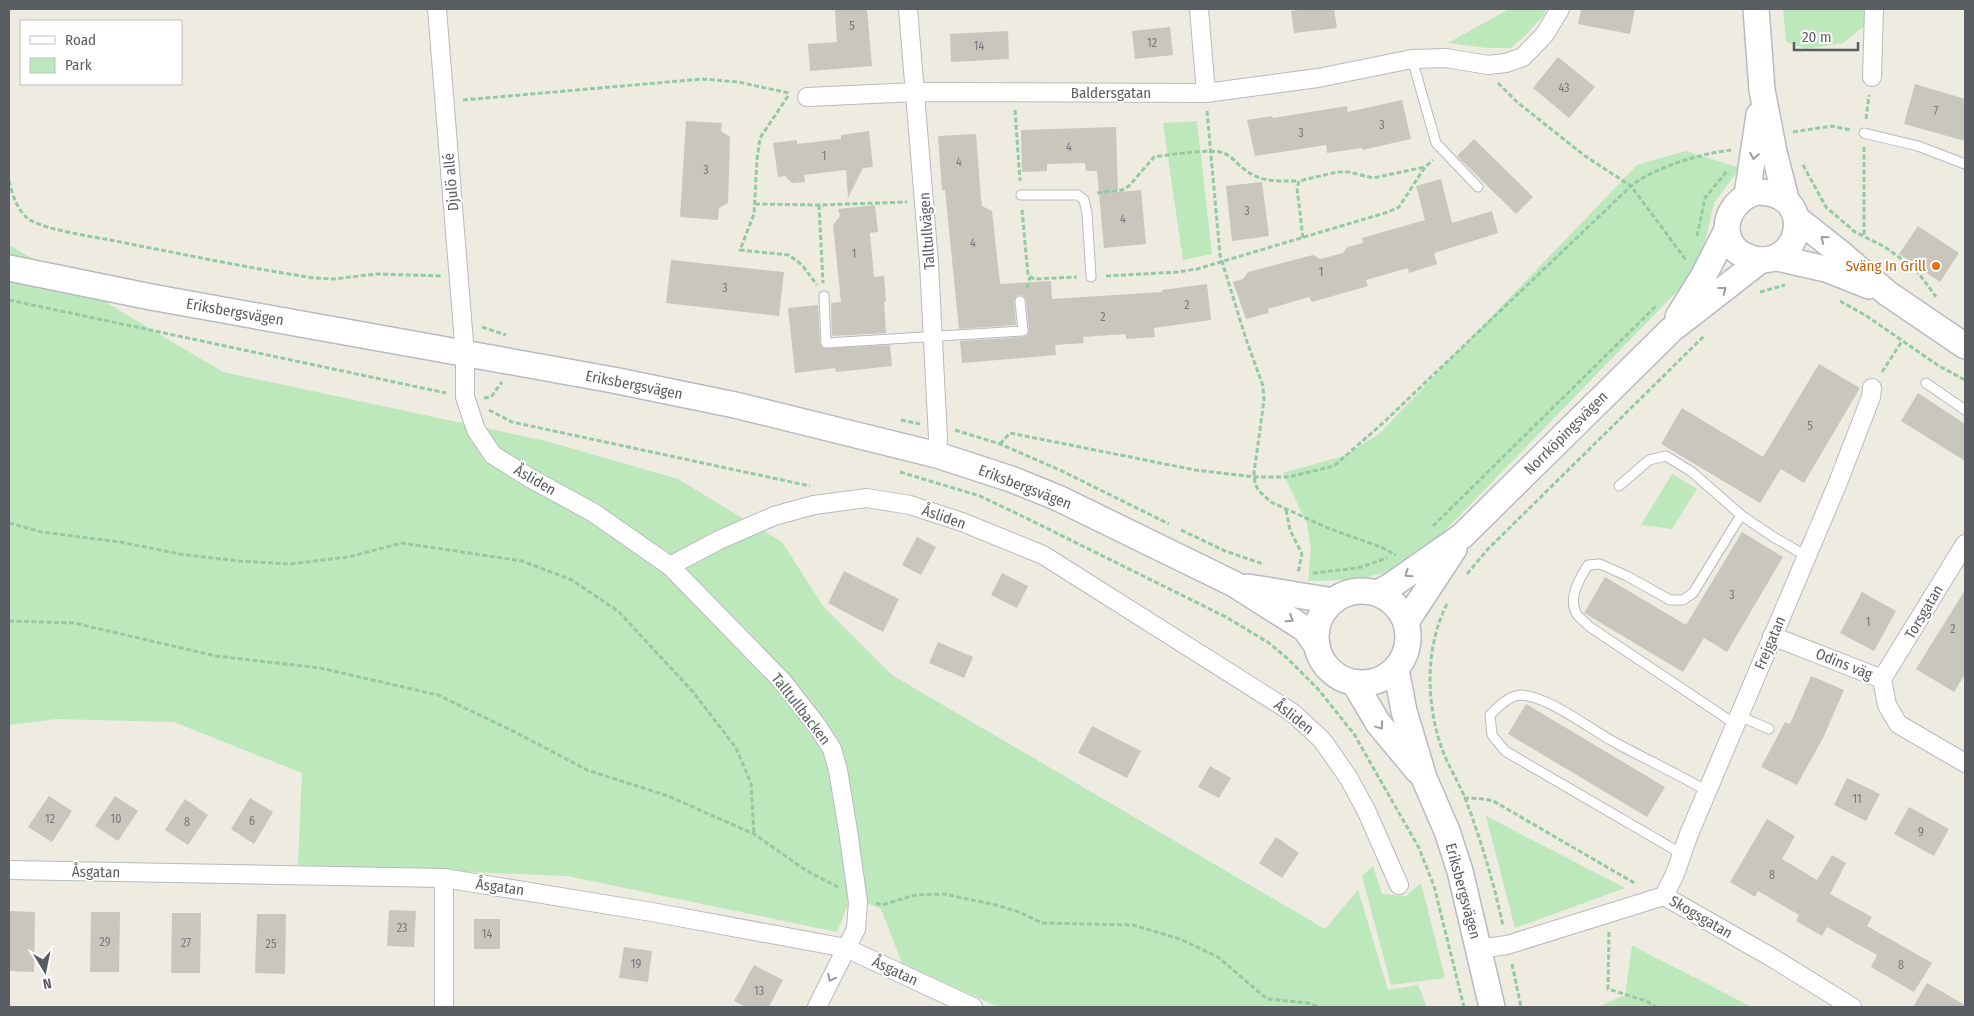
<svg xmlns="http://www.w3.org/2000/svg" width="1974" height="1016" viewBox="0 0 1974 1016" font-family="'Fira Sans Condensed',sans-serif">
<rect width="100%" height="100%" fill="#eeebe1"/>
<!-- green -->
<g fill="#bce8bb">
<path d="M1509 9H1546L1544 15 1525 36 1510 48H1487L1448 43Z"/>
<path d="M1783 9H1867L1868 23 1843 43 1806 49 1786 42Z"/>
<path d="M1197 121 1212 254 1183 260 1163 123Z"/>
<path d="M1686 151 1740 168 1714 203 1705 242 1689 279 1426 550C1418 556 1409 563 1400 567 1371 580 1340 580 1308 581L1311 548 1307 524 1283 473 1344 456 1379 434 1637 165Z"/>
<path d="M9 245 223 372 546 441 678 479 782 542 823 606 892 675 1325 929 1358 890 1388 990 1418 985 1427 1007H998L902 963 881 909 851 897 837 932 567 876 298 865 302 773 174 722 57 719 9 725Z"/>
<path d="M1672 474 1697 489 1672 529 1641 525Z"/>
<path d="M1486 816 1625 888 1515 928Z"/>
<path d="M1373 866 1382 894 1406 896 1421 883 1445 978 1391 985 1362 876Z"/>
<path d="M1632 946H1633L1752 1007H1598L1625 995Z"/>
</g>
<!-- building -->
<g fill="#c9c6be">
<path d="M867 9 872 66 810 71 808 44 837 42 835 10Z"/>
<path d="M1306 9H1334L1337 28 1294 33 1291 11Z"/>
<path d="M1581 9H1635L1630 34 1578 24Z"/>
<path d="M1170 27 1173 55 1135 59 1132 31Z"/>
<path d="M1008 31 1009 59 951 62 950 34Z"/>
<path d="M1558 57 1595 87 1569 118 1533 88Z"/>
<path d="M1915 84 1965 99V141L1904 124Z"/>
<path d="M1402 100 1411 139 1362 150V148L1327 153 1326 145 1255 156 1247 120 1272 116 1273 118 1347 106 1348 112Z"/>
<path d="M686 121 722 123 721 131 730 137 728 203 719 208 718 220 680 217Z"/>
<path d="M1116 127 1118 192 1141 190 1146 244 1104 248 1097 171H1086L1085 163 1047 164V171L1022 172 1021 130Z"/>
<path d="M869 131 873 167 863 168 848 198 846 170 804 175 805 182 792 183 785 176 778 177 773 143 797 140V144L841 139V135Z"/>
<path d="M976 134 981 198 982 206 992 211 1000 284 1051 281 1052 299 1162 292V290L1207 284 1211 320 1154 328 1155 337 1126 339V334L1083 337 1084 343 1055 345 1056 355 962 363 960 341 1023 337 1027 336 1029 331 1026 300 1023 296 1020 295 1016 296 1014 301 1016 325 959 329 945 190H942L938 136Z"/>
<path d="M1474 139 1533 197 1516 214 1457 156Z"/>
<path d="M1441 179 1452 223 1492 211 1498 233 1434 253 1437 264 1409 273 1408 268 1366 280 1368 286 1312 302 1309 297 1268 309 1269 313 1246 319 1233 282 1243 279 1248 272 1313 255 1320 259 1343 253 1347 247 1363 243 1362 238 1425 220 1416 186Z"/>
<path d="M1262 182 1269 236 1232 241 1226 186Z"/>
<path d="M875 205 878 232 870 233 874 277 884 276 886 301 884 302 886 333 832 336 831 303 841 302 833 225 840 216 838 209Z"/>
<path d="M1918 226 1959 253 1940 282 1899 254Z"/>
<path d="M671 260 784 272 779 316 666 303Z"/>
<path d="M818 305 820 343 823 348 890 345 892 366 836 372 835 368 795 373 788 308Z"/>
<path d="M1819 364 1860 388 1804 483 1781 469 1760 503 1661 444 1682 408 1763 457Z"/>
<path d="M1918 393 1965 424V461L1901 421Z"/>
<path d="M1742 532 1783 557 1727 652 1704 638 1683 672 1584 613 1605 577 1686 625Z"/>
<path d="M917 537 936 547 921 575 902 565Z"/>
<path d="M844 571 899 599 883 632 828 603Z"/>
<path d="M1002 573 1028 586 1017 608 991 595Z"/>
<path d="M1965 590V674L1954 692 1916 669Z"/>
<path d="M1862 592 1896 611 1874 651 1840 633Z"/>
<path d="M938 642 973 657 964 678 929 663Z"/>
<path d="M1811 676 1844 690 1823 738 1797 785 1761 767 1785 722 1790 724Z"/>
<path d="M1526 704 1665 787 1647 817 1508 734Z"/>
<path d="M1092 726 1141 751 1127 778 1078 753Z"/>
<path d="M1210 766 1231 778 1219 798 1198 787Z"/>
<path d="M1847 778 1880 794 1866 821 1834 805Z"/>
<path d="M49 796 72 811 52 842 28 827Z"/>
<path d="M115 796 138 811 118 841 95 826Z"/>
<path d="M250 798 273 812 254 844 231 829Z"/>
<path d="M185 799 208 815 188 845 165 830Z"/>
<path d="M1909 807 1949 829 1934 856 1894 834Z"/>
<path d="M1767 819 1795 836 1782 859 1817 880 1832 855 1846 863 1830 894 1872 917 1867 926 1932 963 1914 992 1871 967 1877 955 1827 927 1822 936 1796 921 1799 915 1758 891 1755 897 1730 882Z"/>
<path d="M1276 837 1299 853 1282 878 1259 863Z"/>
<path d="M389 910 416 911 414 947 387 946Z"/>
<path d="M9 911 35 912 34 972 9 971Z"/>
<path d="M91 912H120L119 972H90Z"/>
<path d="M172 913H201L200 973H171Z"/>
<path d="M257 914H286L285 974 255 973Z"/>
<rect x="474" y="919" width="26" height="30"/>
<path d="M624 947 652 951 648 982 619 978Z"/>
<path d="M754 965 783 980 769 1007H746L734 1001Z"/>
<path d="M1927 983 1965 1005V1007H1913Z"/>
</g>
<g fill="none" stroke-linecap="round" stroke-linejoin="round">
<defs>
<g id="service">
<path d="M1412 59 1436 143 1478 187"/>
<path d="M1864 133 1918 146 1965 164"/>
<path d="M1021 195H1078L1084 200 1087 213 1091 277"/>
<path d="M824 296 826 343 1023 331 1020 301"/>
<path d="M1926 383 1965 410"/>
<path d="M1619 486 1649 460 1666 456 1692 472 1741 515 1772 536 1806 556"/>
<path d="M1739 716 1769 729"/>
<path d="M1735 724 1590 627C1586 623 1579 618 1576 613 1568 597 1580 578 1588 565L1600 564 1627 576 1670 600H1683L1693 593 1741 515"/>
<path d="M1682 854 1505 751 1492 735 1490 715C1498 707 1509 695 1522 695 1550 697 1591 730 1616 743 1647 760 1678 774 1707 791"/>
</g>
<g id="minor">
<path d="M437 9 465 355V397L476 430 493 455 530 478 594 513 670 566 783 682 818 727 832 749 838 770 848 831 858 902 856 929 817 1007"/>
<path d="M908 9 929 263 938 438 937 455"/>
<path d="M1199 9 1206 93"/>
<path d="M1872 77 1874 9"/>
<path d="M807 97 916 92 1206 93 1318 78 1412 59 1446 58 1488 65 1506 63 1523 57 1545 34 1560 9"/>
<path d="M670 566 719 540 774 516 814 505 867 498 910 505 962 522 1043 555 1293 713 1322 740 1348 777 1366 810 1399 885"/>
<path d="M1772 636 1882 679 1887 705 1898 724 1965 763"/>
<path d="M1882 679 1965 544"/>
<path d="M9 870 444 878 652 912 846 948 973 1007"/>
<path d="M444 878V1007"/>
<path d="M1664 896 1675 874 1689 834 1837 485 1871 397 1872 388"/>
<path d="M1478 949 1507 945 1664 896 1771 957 1852 1007"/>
</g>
<g id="secondary">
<path d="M1756 9 1762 90 1774 152 1786 199"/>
<path d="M1756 192C1817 190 1803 269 1754 259 1748 257 1742 255 1737 251 1716 229 1731 200 1756 192Z"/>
<path d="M1747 195 1759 115"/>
<path d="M1796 218 1839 252 1887 293 1965 346"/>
<path d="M1777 258 1826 269 1869 286"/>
<path d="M9 268 151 297 613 380 735 405 937 455 1011 479 1058 498 1234 584 1305 629 1317 646"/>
<path d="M1678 317 1704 275 1726 232"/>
<path d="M1248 587 1333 601"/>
<circle cx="1362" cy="637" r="46"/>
<path d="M1378 593 1392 585 1462 536 1671 330 1761 260"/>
<path d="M1406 622 1454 549"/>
<path d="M1396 669 1404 711 1424 778 1447 831 1460 871 1492 1007"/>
<path d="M1355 684 1378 723 1418 771"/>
</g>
</defs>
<!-- service casing -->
<use href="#service" stroke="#b7babf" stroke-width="11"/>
<!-- minor casing -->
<use href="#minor" stroke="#b7babf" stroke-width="20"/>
<!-- secondary casing -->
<use href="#secondary" stroke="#b7bbc1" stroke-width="28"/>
<!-- path -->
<g stroke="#94caa3" stroke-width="3" stroke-dasharray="5 2.5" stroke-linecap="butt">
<path d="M1498 83 1517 102 1585 156 1631 186 1686 260"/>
<path d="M788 96 760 138 757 159 754 214 740 250 789 255 802 265 817 285"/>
<path d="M463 100 702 79 738 82 789 93"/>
<path d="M1015 110 1020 181"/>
<path d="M1207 111 1220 255 1246 339 1263 386 1264 400 1254 473 1255 483 1258 490 1271 502 1330 529 1381 547 1396 555"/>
<path d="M1866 119 1869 95"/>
<path d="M1793 132 1832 126 1851 130"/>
<path d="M1864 147V237"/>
<path d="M1803 165 1826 207 1855 232 1885 247 1911 266 1920 275 1936 297"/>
<path d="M9 181C13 196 17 211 30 220 46 230 95 237 115 241 182 254 248 268 314 278L333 279 377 274 441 276"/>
<path d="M1097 193 1122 190 1129 186 1154 157C1167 155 1213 148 1223 153 1232 156 1237 164 1244 169 1261 183 1279 181 1299 181"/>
<path d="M755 204 819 205 907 202"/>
<path d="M819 205 823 283"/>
<path d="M1022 210 1028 275 1034 279 1077 277"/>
<path d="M1697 236 1705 198 1727 171"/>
<path d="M1303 238 1297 188 1299 181 1337 172H1349L1373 178 1425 167"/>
<path d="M1106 276 1178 272 1197 269 1388 212 1399 207 1425 167 1433 160"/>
<path d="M1027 288 1030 277"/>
<path d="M1760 292 1785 285"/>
<path d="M9 300 446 393"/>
<path d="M1840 301 1865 315 1939 366 1965 380"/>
<path d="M482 327 506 335"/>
<path d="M1882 372 1902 341"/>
<path d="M484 398 491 397 502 382"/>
<path d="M489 410 512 422 810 486"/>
<path d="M901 420 920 424"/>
<path d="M955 430 1000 444 1062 471 1169 524"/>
<path d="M1000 444 1010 433 1195 470 1255 477H1289L1334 466 1383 423 1631 186C1653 168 1702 153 1731 150"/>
<path d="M900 472 980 496 1024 517 1226 617 1269 643 1287 658 1318 689 1354 734 1419 848 1434 886 1464 1007"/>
<path d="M1286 510 1290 530 1302 554 1298 573"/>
<path d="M9 523 42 532 120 542 180 554 238 561 290 564 348 557 402 543 522 561 572 580 619 612 694 693 736 748 751 783 754 834"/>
<path d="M1433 526 1656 306"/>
<path d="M1181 530 1225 551 1263 564"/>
<path d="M1313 573 1358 568 1387 558"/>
<path d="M1467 574 1488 549 1704 336"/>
<path d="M1447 604C1425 647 1426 702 1441 746 1447 764 1458 781 1465 798 1481 840 1494 883 1503 926"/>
<path d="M9 621 74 623 216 656 320 668 438 695 517 733 587 770 668 796 754 834 807 871 838 887"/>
<path d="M1464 798 1486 799 1495 802 1636 884"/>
<path d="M876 903 882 905 915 895 944 894 996 905 1019 912 1042 923 1133 925 1180 939 1218 957 1267 999 1308 1003 1319 1007"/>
<path d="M1609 932 1608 989 1646 1001 1656 1007"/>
<path d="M1512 964 1521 1007"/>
</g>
<!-- service -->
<use href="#service" stroke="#fff" stroke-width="9"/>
<!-- minor -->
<use href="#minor" stroke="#fff" stroke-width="18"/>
<!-- secondary -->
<use href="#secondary" stroke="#fff" stroke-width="25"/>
</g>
<!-- one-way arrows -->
<defs><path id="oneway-chevron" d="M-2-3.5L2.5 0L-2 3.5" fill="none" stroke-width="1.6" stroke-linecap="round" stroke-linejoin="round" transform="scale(1.25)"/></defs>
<g stroke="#9c9ea1">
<use href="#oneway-chevron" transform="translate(1754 156) rotate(99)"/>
<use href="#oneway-chevron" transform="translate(1824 239) rotate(-141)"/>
<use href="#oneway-chevron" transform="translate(1723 290) rotate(-37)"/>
<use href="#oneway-chevron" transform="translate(1408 574) rotate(145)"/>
<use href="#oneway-chevron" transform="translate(1290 619) rotate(33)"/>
<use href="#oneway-chevron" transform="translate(1380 726) rotate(53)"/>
<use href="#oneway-chevron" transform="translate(831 978) rotate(117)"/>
</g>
<!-- markers -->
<circle fill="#e8710a" stroke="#fff" stroke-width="2" cx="1936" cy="266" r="5"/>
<g text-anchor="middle" stroke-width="4" stroke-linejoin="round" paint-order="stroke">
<!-- number labels -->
<g font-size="12" fill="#76787a">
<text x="852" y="30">5</text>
<text x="1152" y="47">12</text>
<text x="979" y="50">14</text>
<text x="1564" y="92">43</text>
<text x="1936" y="115">7</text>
<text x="1382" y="129">3</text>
<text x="1301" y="137">3</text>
<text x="1069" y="151">4</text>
<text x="824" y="160">1</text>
<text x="959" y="166">4</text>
<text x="706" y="174">3</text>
<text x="1247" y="215">3</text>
<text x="1123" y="223">4</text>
<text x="973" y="247">4</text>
<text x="854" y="258">1</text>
<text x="1321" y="276">1</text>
<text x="725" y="292">3</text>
<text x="1187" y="309">2</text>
<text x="1103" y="321">2</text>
<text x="1810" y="430">5</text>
<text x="1732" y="599">3</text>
<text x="1868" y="626">1</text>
<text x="1953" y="633">2</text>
<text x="1857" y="803">11</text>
<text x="50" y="823">12</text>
<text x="116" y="823">10</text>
<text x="252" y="825">6</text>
<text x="187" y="826">8</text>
<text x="1921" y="836">9</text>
<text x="1772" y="879">8</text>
<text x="402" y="932">23</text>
<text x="487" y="938">14</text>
<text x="105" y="946">29</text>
<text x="186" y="947">27</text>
<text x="271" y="948">25</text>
<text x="636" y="968">19</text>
<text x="1901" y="969">8</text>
<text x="759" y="995">13</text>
</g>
<!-- street labels -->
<g font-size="15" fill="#5a5e63" stroke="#fff">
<text x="1111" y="98">Baldersgatan</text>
<text transform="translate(451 182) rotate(-95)" y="5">Djulö allé</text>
<text transform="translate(927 231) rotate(-94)" y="5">Talltullvägen</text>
<text transform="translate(235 312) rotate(10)" y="5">Eriksbergsvägen</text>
<text transform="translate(634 385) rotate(11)" y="5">Eriksbergsvägen</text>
<text transform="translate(1566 433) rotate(-45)" y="5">Norrköpingsvägen</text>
<text transform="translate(535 480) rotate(30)" y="5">Åsliden</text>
<text transform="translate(1025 487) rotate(21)" y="5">Eriksbergsvägen</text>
<text transform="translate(944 517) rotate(19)" y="5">Åsliden</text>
<text transform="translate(1924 612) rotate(-59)" y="5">Torsgatan</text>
<text transform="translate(1770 643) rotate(-67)" y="5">Frejgatan</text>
<text transform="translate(1844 664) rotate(22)" y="5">Odins väg</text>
<text transform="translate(801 709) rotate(52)" y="5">Talltullbacken</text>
<text transform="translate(1294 717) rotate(38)" y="5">Åsliden</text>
<text transform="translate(96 872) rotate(1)" y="5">Åsgatan</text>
<text transform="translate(500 887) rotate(8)" y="5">Åsgatan</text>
<text transform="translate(1463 891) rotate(75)" y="5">Eriksbergsvägen</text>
<text transform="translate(1701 917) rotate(30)" y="5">Skogsgatan</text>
<text transform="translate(895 971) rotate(25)" y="5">Åsgatan</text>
</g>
<!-- food labels -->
<g font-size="15" fill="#c56008" stroke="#fff" text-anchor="end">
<text x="1926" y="271">Sväng In Grill</text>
</g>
</g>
<!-- border -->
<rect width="1974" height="1016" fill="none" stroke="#5a5e63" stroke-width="20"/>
<!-- legend -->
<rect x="20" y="20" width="162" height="65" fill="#ffffff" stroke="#bdbfc1"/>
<rect x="30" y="36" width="25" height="8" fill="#ffffff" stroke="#bdbfc1"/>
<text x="65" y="45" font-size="15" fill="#5a5e63">Road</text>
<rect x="30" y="58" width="25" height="15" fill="#bce8bb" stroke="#bdbfc1"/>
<text x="65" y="70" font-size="15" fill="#5a5e63">Park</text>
<!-- north arrow -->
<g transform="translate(45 971) rotate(170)" stroke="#ffffff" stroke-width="4" paint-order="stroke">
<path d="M0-4L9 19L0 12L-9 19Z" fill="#5a5e63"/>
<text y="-8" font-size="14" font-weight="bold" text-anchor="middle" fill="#5a5e63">N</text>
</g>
<!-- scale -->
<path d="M1794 42v8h64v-8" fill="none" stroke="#5a5e63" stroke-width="2.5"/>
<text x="1802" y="42" font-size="15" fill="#5a5e63" stroke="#ffffff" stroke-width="4" paint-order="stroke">20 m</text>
</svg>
